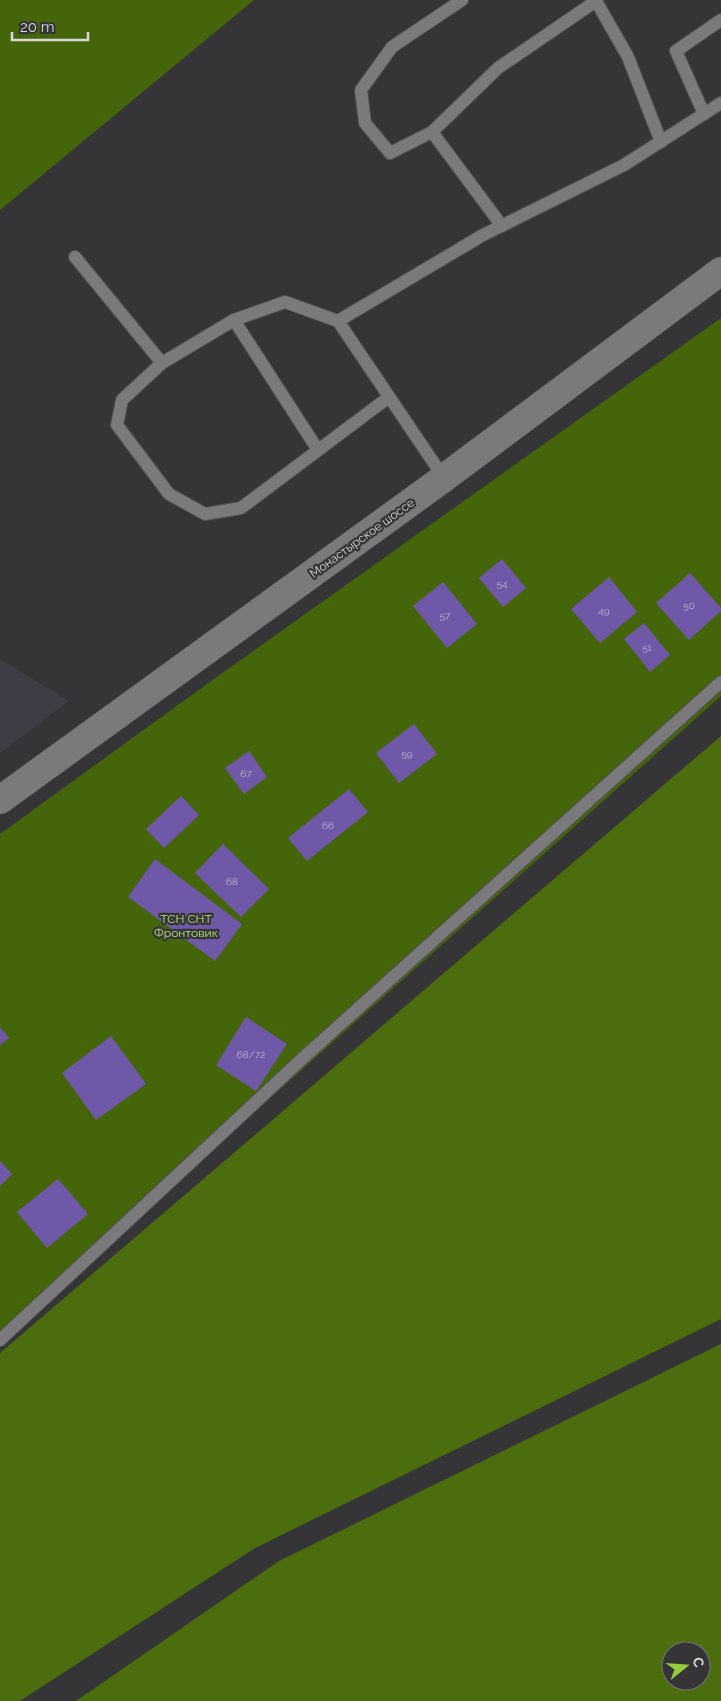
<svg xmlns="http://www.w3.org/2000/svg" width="721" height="1701" viewBox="0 0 721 1701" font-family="Raleway,sans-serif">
<rect width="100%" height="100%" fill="#353437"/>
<!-- built -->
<path fill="#3e3d45" d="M0 659 69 701 0 753Z"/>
<!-- green -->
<g fill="#45650a">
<path d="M0 0H254L0 210Z"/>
<path d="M721 318V696L149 1206 0 1337V834L211 681Z"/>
</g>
<!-- forest -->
<g fill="#4b6d0d" fill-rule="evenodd">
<path d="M721 736V1319L255 1548 20 1701H0V1353Z"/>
<path d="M721 1344V1701H76L279 1561ZM671 1651H701V1681H671Z"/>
</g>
<!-- building -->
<g fill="#7058a8">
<path d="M502 559 526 588 503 607 479 578Z"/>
<path d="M690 573 721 608V611L689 640 656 603Z"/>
<path d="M609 577 637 612 600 643 571 609Z"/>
<path d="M443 582 477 624 447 648 413 606Z"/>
<path d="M644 623 670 655 650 672 624 639Z"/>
<path d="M414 724 437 754 399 783 376 753Z"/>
<path d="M249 751 267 777 244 794 225 768Z"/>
<path d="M349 789 368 812 307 861 288 838Z"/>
<path d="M181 796 199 815 164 848 146 829Z"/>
<path d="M223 844 269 889 241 917 195 873Z"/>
<path d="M155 859 242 924 215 961 128 897Z"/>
<path d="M246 1017 287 1044 256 1091 216 1065Z"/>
<path d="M0 1027 9 1038 0 1045Z"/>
<path d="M111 1036 146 1084 96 1120 62 1073Z"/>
<path d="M0 1161 12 1174 0 1186Z"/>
<path d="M58 1179 88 1214 47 1248 17 1212Z"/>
</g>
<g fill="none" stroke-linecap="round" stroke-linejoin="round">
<defs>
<g id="lane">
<path d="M597 0 596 1 628 57 661 142"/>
<path d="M704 114 676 51 721 20"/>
<path d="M432 132 390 153 365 123 361 90 392 47 462 0"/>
<path d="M502 226 432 132 498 68 596 1"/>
<path d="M75 257 162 363"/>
<path d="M234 320 318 450"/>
<path d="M338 321 285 302 234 320 162 363 122 400 117 425 169 494 205 514 241 508 389 397"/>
<path d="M444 478 338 321 483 235 624 165 721 103"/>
<path d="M0 1340 304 1057 721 682"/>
</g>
<path id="secondary" d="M0 800 444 478 721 271"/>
</defs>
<!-- lane casing -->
<use href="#lane" stroke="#515052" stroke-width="14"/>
<!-- secondary casing -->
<use href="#secondary" stroke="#515052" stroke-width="29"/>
<!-- lane -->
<use href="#lane" stroke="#7a7a7d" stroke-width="12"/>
<!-- secondary -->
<use href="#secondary" stroke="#7a7a7d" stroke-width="28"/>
</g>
<g text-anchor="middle" stroke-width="4.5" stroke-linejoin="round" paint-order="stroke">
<!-- number labels -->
<g font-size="10" fill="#beb7cd">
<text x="502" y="587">54</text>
<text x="689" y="609">50</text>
<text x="604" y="614">49</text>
<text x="445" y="619">57</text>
<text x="647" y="651">51</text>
<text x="407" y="757">59</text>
<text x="246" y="777">67</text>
<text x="328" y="829">66</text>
<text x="232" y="885">68</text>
<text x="251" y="1058">68/72</text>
</g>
<!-- street labels -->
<g font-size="12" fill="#d8d7d9" stroke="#353437">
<text transform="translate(362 538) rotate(-36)" y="4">Монастырское шоссе</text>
</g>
<!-- park labels -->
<g font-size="12" fill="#b7e876" stroke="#353437">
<text x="186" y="923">ТСН СНТ<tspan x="186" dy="14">Фронтовик</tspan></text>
</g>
</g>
<!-- north arrow -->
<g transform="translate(686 1666) rotate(73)"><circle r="24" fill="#353437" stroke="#767578"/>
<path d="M0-4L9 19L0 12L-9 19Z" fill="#94cc3c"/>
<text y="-8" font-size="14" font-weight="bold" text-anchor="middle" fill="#d8d7d9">С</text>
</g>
<!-- scale -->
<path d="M12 32v8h76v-8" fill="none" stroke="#d8d7d9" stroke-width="2.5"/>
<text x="20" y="32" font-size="15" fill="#d8d7d9" stroke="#353437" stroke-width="4" paint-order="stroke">20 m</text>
</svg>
